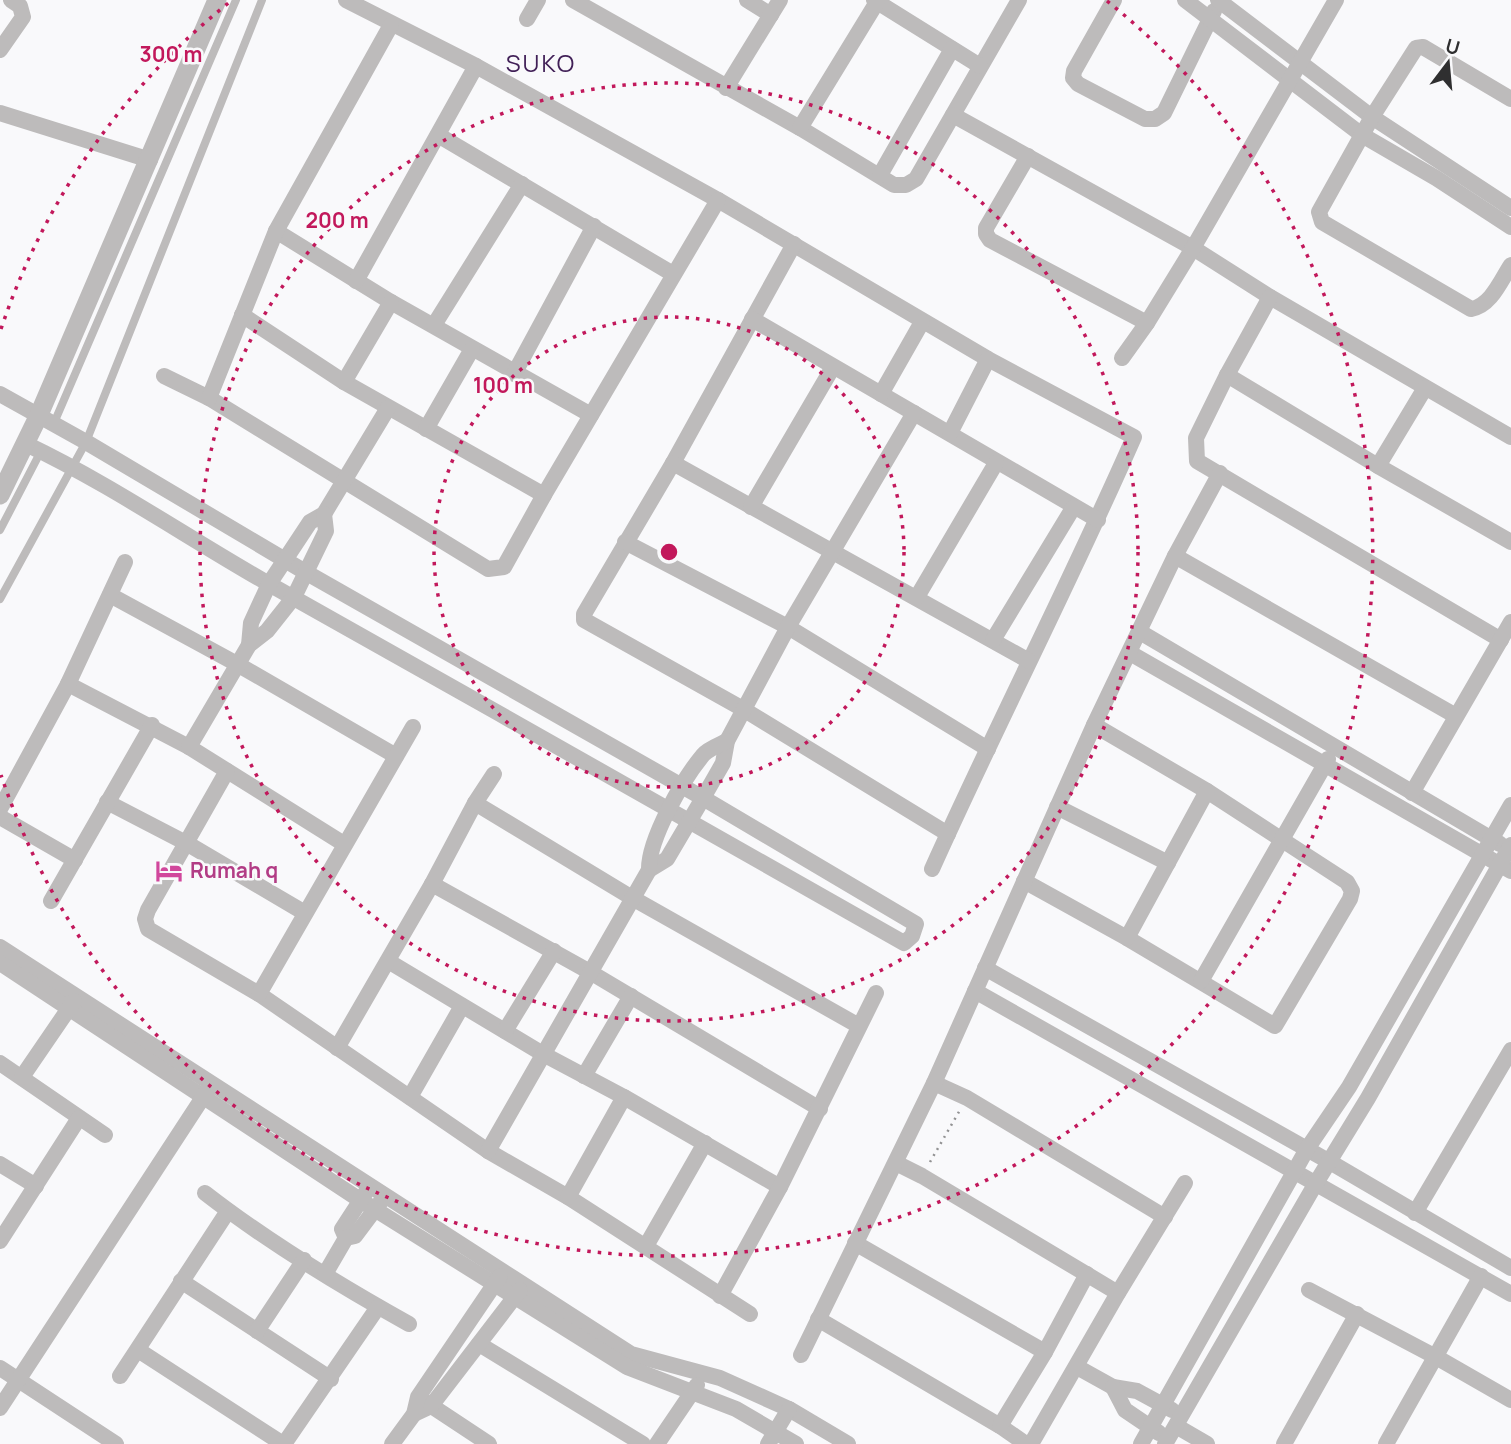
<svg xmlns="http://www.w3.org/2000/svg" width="1511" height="1444" viewBox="0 0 1511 1444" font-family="Manrope,sans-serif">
<rect width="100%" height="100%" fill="#f9f9fb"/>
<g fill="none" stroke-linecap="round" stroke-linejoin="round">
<!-- path -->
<path stroke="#929293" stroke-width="2.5" stroke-dasharray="2 5" stroke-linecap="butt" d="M930 1162 960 1110"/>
<!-- service -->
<g stroke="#bdbbbb" stroke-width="8">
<path d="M54 423 236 0"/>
<path d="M0 530 41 451"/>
<path d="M0 599 86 442 262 0"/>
</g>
<!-- minor -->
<g stroke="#bdbbbb" stroke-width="16">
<path d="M346 0 476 66 718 200 988 359 1134 437C1070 583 997 724 932 869"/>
<path d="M573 0 800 128 894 185H906L916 179 1019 0"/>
<path d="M747 0 771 15"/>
<path d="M874 0 980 66"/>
<path d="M1114 0 1074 71 1073 78 1078 84 1145 119H1155L1164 113 1214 11"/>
<path d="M1185 0 1362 135 1436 178 1511 227"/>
<path d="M1218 0 1372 117 1511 208"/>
<path d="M527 19 538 0"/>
<path d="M0 50 23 17 20 6 11 0"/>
<path d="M726 88 780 0"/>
<path d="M1511 99 1423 47 1416 48 1372 117 1319 212 1322 222 1471 309C1491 306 1501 280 1511 265"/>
<path d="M0 113 150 160"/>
<path d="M953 115 1193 248 1270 297 1511 437"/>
<path d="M800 128 877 2"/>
<path d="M438 135 673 274"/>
<path d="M1028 156 986 228V234L990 240 1147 323"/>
<path d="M880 175 952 49"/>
<path d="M276 231 391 302 591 415"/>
<path d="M794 244 673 463 584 614V620L743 709 948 834"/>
<path d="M356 281 476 66"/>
<path d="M1270 297 1227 375 1196 438 1197 461 1501 640"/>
<path d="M242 315 344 382 544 495"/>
<path d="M752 319 1098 520"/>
<path d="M434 325 522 184"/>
<path d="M1122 358 1147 323 1193 248 1336 0"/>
<path d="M514 374 594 226"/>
<path d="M1227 375 1378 466 1511 542"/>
<path d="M164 376 209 398 488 569 504 567 544 495 718 200"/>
<path d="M344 382 391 302"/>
<path d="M0 394 86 442 307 573 703 798 916 924 912 936 904 943C693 823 481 703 269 584 188 538 110 484 26 444"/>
<path d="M881 394 922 322"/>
<path d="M209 398 276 231 391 25"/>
<path d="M426 429 472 349"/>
<path d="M950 433 988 359"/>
<path d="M673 463 1029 661"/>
<path d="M1378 466 1425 388"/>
<path d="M751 507 833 367"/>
<path d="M625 542 788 627 988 749"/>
<path d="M1175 556 1456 716"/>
<path d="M110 595 237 664 396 756"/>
<path d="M917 597 996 463"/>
<path d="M1140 632 1500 844"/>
<path d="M993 640 1073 508"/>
<path d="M249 645 251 623 269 584 310 522 324 514 388 408"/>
<path d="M1130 653 1511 871"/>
<path d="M68 684 189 747 344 844"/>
<path d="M189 747 249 645 267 631 294 597 326 531 324 514"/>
<path d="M227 771 148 910 145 919 148 929 259 994 488 1151 568 1197 750 1314"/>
<path d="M1412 793 1511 622"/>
<path d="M107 802 188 844 305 913"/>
<path d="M475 803 634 899 859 1026"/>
<path d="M1057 807 1168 863"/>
<path d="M0 809 68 684 125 562"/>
<path d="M0 817 75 860"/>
<path d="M649 870 667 859 703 798 723 763 727 741 788 627 914 413"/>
<path d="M1024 881 1127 938 1275 1026 1350 899 1352 891 1347 882 1207 791 1094 725"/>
<path d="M432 884 590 972 820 1109"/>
<path d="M51 901 152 725"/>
<path d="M1127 938 1207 791"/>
<path d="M0 947 631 1354 720 1378 789 1409 848 1444"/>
<path d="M388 961 543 1054 624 1097 780 1187"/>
<path d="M0 963 360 1200 627 1367 736 1409 796 1444"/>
<path d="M985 968 1330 1162 1511 1268"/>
<path d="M1201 981 1328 759"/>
<path d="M975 991 1511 1294"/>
<path d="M259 994 413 727"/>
<path d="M505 1031 554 951"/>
<path d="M337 1048 432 884 475 803 494 774"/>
<path d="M0 1063 105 1135"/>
<path d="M584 1076 631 996"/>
<path d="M22 1077 74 1001"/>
<path d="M934 1083 967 1098 1165 1217"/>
<path d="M410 1097 462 1006"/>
<path d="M488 1151 649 870C648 840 683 779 703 755 708 749 719 745 727 741"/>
<path d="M896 1163 922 1176 1118 1293"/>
<path d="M0 1164 36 1186"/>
<path d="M205 1193C268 1242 339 1285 409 1324"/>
<path d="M568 1197 624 1097"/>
<path d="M1415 1213 1511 1050"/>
<path d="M346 1238 342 1229 366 1192"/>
<path d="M0 1241 79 1118"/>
<path d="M855 1243 1045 1352"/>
<path d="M646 1246 705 1143"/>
<path d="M325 1274 346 1238 355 1236 382 1200"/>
<path d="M181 1281 331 1379"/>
<path d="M1309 1290 1436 1357 1511 1400"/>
<path d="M720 1296 780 1187 876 993"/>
<path d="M818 1319 1000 1426 1026 1444"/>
<path d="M257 1331 304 1260"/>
<path d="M479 1344 643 1444"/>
<path d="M138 1350 283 1444"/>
<path d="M801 1355 934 1083 1094 725 1175 556 1220 473"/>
<path d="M1077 1367 1113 1387 1137 1391 1172 1410"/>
<path d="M0 1368 116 1444"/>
<path d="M120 1376 228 1211"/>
<path d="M1113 1387 1125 1410 1159 1433"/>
<path d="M424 1401 489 1444"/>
<path d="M0 1408 209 1088"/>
<path d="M414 1414 431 1406 520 1290"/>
<path d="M1000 1426 1045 1352 1087 1274"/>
<path d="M1176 1426 1207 1444"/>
<path d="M284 1444 378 1307"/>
<path d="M392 1444 414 1414 418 1397 500 1276"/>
<path d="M657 1444 697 1385"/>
<path d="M768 1444 789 1409"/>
<path d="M1031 1444 1118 1293 1185 1183"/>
<path d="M1141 1444 1307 1149 1349 1087 1511 805"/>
<path d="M1165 1444 1316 1183 1368 1098 1511 845"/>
<path d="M1284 1444 1357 1314"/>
<path d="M1386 1444 1481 1276"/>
</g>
<!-- tertiary -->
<path stroke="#bdbbbb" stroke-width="19" d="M0 495 38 417 217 0"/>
</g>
<!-- distance rings -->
<g fill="none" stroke="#c2185b" stroke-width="3.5" stroke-dasharray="3.5 7">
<circle cx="669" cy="552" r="235"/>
<circle cx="669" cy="552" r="469"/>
<path d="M1 329A704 704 0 0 1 231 1M1107 1A704 704 0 1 1 1 775"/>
</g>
<!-- icons -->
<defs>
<symbol id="hotel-bare" viewBox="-9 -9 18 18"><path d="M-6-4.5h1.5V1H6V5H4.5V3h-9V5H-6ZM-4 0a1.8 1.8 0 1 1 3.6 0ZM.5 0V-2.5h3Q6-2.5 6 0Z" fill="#d1479c" stroke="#f9f9fb" stroke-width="2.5" paint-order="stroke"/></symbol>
</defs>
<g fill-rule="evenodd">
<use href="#hotel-bare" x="150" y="852" width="38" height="38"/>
</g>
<g text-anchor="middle" stroke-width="5" stroke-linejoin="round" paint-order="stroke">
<!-- hotel labels -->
<g font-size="21" font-weight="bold" fill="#b23c85" stroke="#f9f9fb" text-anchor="start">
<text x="190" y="878">Rumah q</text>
</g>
<!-- quarter labels -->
<g font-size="24" letter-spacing="2" fill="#412057" stroke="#f9f9fb">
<text x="541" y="72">SUKO</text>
</g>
</g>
<circle cx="669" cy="552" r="10" fill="#c2185b" stroke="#f9f9fb" stroke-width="3.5"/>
<g font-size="21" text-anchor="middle" font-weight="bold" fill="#c2185b" stroke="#f9f9fb" stroke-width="5" stroke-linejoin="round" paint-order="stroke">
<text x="171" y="62">300 m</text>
<text x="337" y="228">200 m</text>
<text x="503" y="393">100 m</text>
</g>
<!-- north arrow -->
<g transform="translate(1448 63) rotate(16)" stroke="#f9f9fb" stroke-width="5" paint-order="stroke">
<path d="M0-5L12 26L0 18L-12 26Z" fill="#2f2f30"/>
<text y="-10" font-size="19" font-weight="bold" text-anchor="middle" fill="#2f2f30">U</text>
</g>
</svg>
